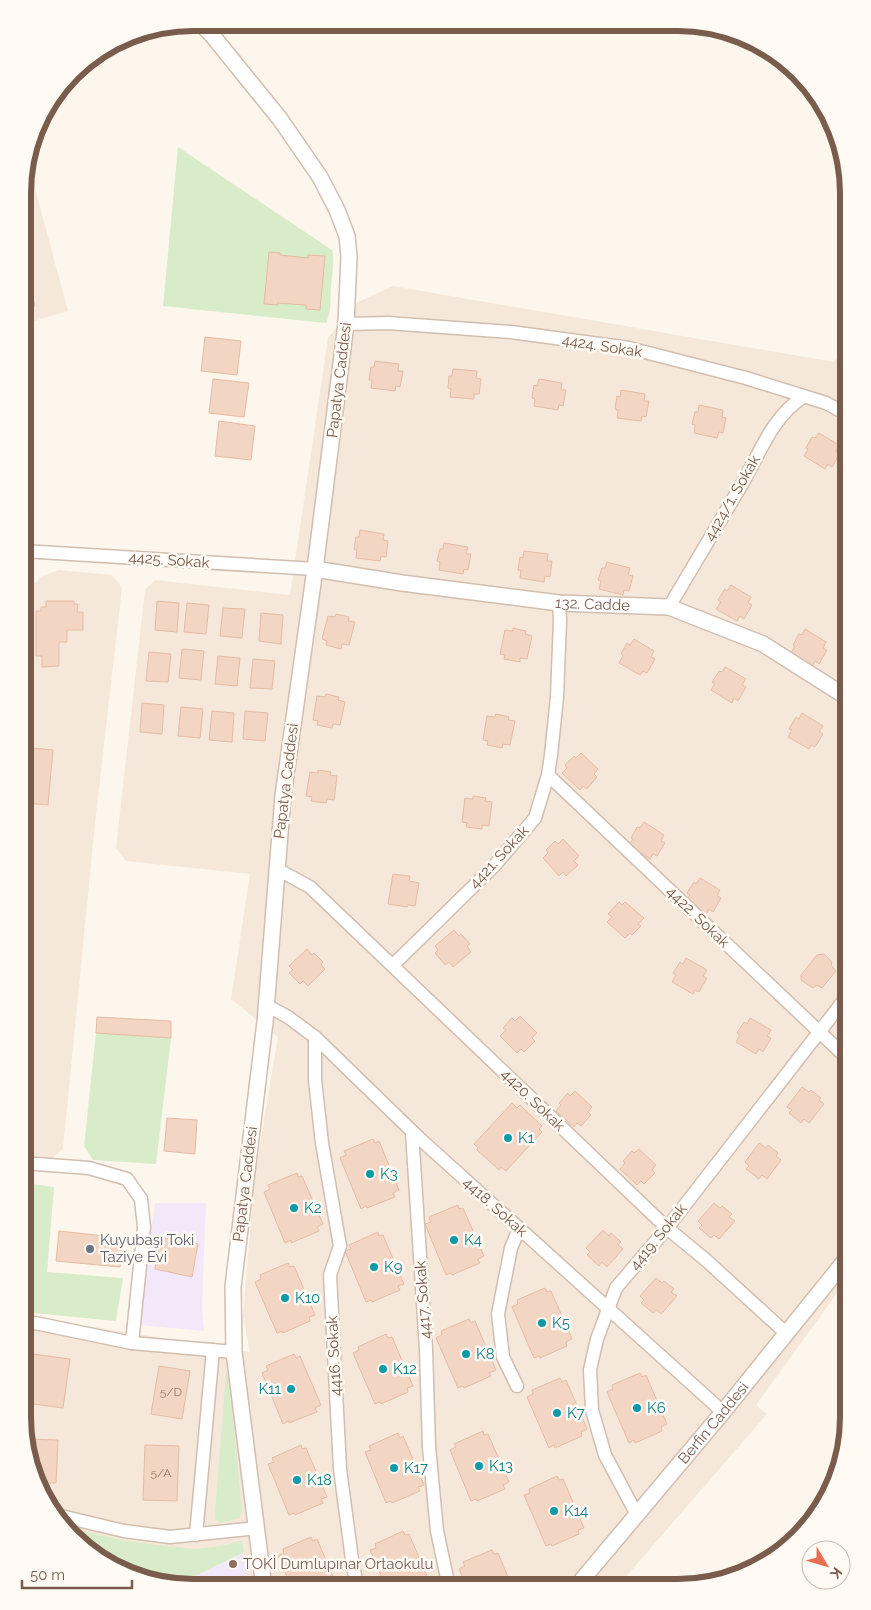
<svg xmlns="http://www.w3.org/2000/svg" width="871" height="1610" viewBox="0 0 871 1610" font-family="Raleway,sans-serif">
<rect width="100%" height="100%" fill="#fdf6ec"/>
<!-- residential -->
<g fill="#f5e8da">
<path d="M27 159 68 311 24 324V171Z"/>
<path d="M393 286 834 362 848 341V1278L756 1405 767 1414 617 1587 170 1586 127 1574 81 1545 32 1472 23 1417V1318L25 1316 250 1352 243 1316 254 1180 278 1037 231 999 250 874 126 861 116 848 145 590 155 580 290 595 328 338 356 303Z"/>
<path d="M59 570 112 575 122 588 95 823 63 1149 51 1159 23 1156V595L30 585 37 582 40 577Z"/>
</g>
<!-- education -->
<g fill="#f3e8fa">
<path d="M155 1203H206L202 1306 204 1331 139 1325Z"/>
<path d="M244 1552 248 1586H170L131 1575 176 1579 197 1575Z"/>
</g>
<!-- green -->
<g fill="#d8ecc9">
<path d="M178 147 332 250C335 262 332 274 331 287 330 300 332 310 326 323L163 306Z"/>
<path d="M96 1033 171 1038 156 1164 93 1160 84 1146Z"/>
<path d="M23 1183 54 1187 47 1272 123 1278 116 1321 33 1313 23 1308Z"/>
<path d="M226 1372H229L242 1512 239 1518 221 1523 215 1520V1512Z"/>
<path d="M69 1528 131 1542 195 1549 221 1546 242 1541 244 1552 197 1575 176 1579 131 1575 81 1545Z"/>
</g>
<!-- building -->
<g fill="#f3d5c3" stroke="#e6bba3">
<path d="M269 252 280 253V255L308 258V255L325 256 320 310 306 309V305L277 303 278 305 264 304Z"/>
<path d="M24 262 35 306 24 309Z"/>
<path d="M205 337 241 341 237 375 201 371Z"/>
<path d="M375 361 399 364 398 371H403L400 387 396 386 395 391 371 388 372 380H369L371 367H374Z"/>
<path d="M453 369 477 371 476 378 481 379 479 394H474V399L450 397 451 389 448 388 449 376H452Z"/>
<path d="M213 379 249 383 244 417 209 413Z"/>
<path d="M539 379 562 383 561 390H566L563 406 559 405 558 410 534 406 535 399 532 398 534 385 537 386Z"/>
<path d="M621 390 645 394 644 401H649L646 417 642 416 641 421 617 418 618 410 615 409 617 396 620 397Z"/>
<path d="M699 405 723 410 722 417 726 418 723 433 719 432 717 438 694 433 695 425 692 424 695 412H698Z"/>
<path d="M219 421 255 426 251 460 215 456Z"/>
<path d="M819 433 839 445 836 451 840 453 832 467 828 464 825 469 804 456 808 449 806 448 812 437 815 438Z"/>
<path d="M360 530 384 534 383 540 388 541 386 557 381 556 380 561 356 558 357 550 354 549 356 537H359Z"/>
<path d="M444 543 468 547 466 554H471L468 570 464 569 463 574 439 570 440 562 437 561 440 549H443Z"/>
<path d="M524 551 548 554 547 561H552L550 577 545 576 544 582 520 578 521 570H518L520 557 523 558Z"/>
<path d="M607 562 630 568 628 575 633 576 629 591 624 590 623 595 599 589 601 581 598 580 602 568H605Z"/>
<path d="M731 585 751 597 748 603 752 605 744 619 740 616 737 621 716 609 721 602 718 600 725 589 727 591Z"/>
<path d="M46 601H74V604H78L77 612H83V630H67V642H59V666L42 667V656H36V611H41V607H46Z"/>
<path d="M157 601 179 603 177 632 155 630Z"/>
<path d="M187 603 209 605 206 634 184 632Z"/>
<path d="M223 608 245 609 242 638 220 636Z"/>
<path d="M261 613 283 615 281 644 259 641Z"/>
<path d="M336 614 349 617 348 621 355 622 349 645 342 644 341 649 326 645 327 641 322 639 328 616 335 617Z"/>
<path d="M513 628 526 631 525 634 532 636 527 659 520 658V662L504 659 505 655 500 654 505 630 513 631Z"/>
<path d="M805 629 826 642 823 648 827 650 819 664 815 661 812 666 791 653 795 646 793 645 799 634 802 635Z"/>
<path d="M634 639 654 651 651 657 655 659 647 673 643 671 640 675 619 663 623 656 621 654 627 643 630 645Z"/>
<path d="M182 649 204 651 201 680 179 678Z"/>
<path d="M149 652 171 654 168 682 146 681Z"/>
<path d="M218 656 240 658 237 686 215 684Z"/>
<path d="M253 659 275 661 272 689 250 688Z"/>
<path d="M725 667 746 679 742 685 746 687 738 701 734 698 732 703 711 690 715 683 712 682 719 671 722 672Z"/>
<path d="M326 694 339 697 338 700 345 702 340 725 333 724 332 728 317 725 318 721 313 720 317 696 325 697Z"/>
<path d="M142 703 164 705 162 734 140 732Z"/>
<path d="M181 707 203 709 200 738 178 736Z"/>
<path d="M212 711 234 713 232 742 209 740Z"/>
<path d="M245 711 268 713 265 741 243 739Z"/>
<path d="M802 713 823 726 819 731 823 734 815 747 811 745 809 749 788 737 792 730 789 729 796 717 799 719Z"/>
<path d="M496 714 509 717 508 720 515 721 510 745 503 744 502 748 487 745 488 741 483 740 487 716 495 717Z"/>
<path d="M31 748 53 750 48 805 24 803V755H30Z"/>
<path d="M581 753 598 769 594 774 597 777 587 789 583 786 580 790 562 773 567 768 565 765 574 756 576 758Z"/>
<path d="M318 770 331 772 330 775 337 776 334 800 327 799 326 803 311 801 312 797 306 796 310 772 318 773Z"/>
<path d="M473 796 486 798 485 801 492 802 489 826 482 825V829L466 827 467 823 462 822 465 798 473 799Z"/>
<path d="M644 822 664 835 661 841 665 843 657 856 653 854 650 859 629 846 633 839 631 838 637 827 640 828Z"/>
<path d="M563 839 579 856 574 861 578 865 566 876 563 872 559 876 543 858 548 853 546 850 555 841 558 844Z"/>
<path d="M393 874 410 876 409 881 419 883 415 906 408 905 407 907 388 904Z"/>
<path d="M700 878 720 890 717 896 721 898 713 912 709 909 706 914 685 901 690 895 687 893 694 882 696 884Z"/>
<path d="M619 902 622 905 625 902 644 918 638 924 641 926 632 935 630 933 625 938 607 922 612 917 608 914Z"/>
<path d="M454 930 459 936 461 934 470 944 467 946 471 952 453 967 449 962 445 965 435 953 438 950 435 946Z"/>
<path d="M307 949 312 955 314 953 323 962 321 965 325 969 308 986 303 981 300 984 289 973 293 970 289 966Z"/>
<path d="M824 954 832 962 831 965 836 971 822 988 817 985 813 988 801 980V975L817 955Z"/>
<path d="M686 958 707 970 703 976 707 978 699 992 695 990 693 994 672 982 676 975 673 973 680 962 683 964Z"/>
<path d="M520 1016 537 1033 532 1038 535 1041 524 1052 521 1049 517 1053 500 1036 506 1030 503 1028 512 1018 515 1021Z"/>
<path d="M97 1017 171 1021V1038L96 1033Z"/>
<path d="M750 1018 771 1030 767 1036 771 1038 763 1052 759 1049 756 1054 736 1042 740 1035 737 1033 744 1022 747 1024Z"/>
<path d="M802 1087 809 1092 811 1090 821 1098 819 1100 824 1104 809 1123 804 1119 801 1123 789 1113 792 1110 787 1107Z"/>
<path d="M575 1091 592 1107 588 1112 591 1115 581 1126 577 1123 574 1127 556 1111 561 1105 559 1103 568 1093 570 1096Z"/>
<path d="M512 1103 517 1108 520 1105 542 1126 539 1129 542 1132 506 1171 501 1167 499 1170 477 1150 478 1148 474 1144Z"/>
<path d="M167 1118 197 1120 195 1154 164 1151Z"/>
<path d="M373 1139 375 1143 379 1141 399 1190 393 1193 395 1197 367 1208 366 1206 361 1209 340 1158 346 1155 344 1151Z"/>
<path d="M759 1143 766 1148 768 1145 778 1153 776 1156 781 1160 767 1179 762 1175 759 1179 746 1169 749 1166 745 1162Z"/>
<path d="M639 1149 656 1165 652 1170 655 1173 644 1184 641 1181 637 1185 620 1169 625 1163 623 1161 632 1151 634 1153Z"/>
<path d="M297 1173 298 1177 302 1176 323 1224 317 1227 319 1231 291 1243V1240L285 1243 264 1192 270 1189 268 1185Z"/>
<path d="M714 1203 720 1208 722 1206 732 1214 729 1217 735 1221 719 1239 714 1235 711 1238 699 1228 702 1225 698 1221Z"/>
<path d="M458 1205 459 1209 463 1208 484 1256 478 1259 480 1263 452 1275 451 1273 446 1275 425 1224 431 1222 429 1217Z"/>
<path d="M603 1230 609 1236 611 1233 621 1242 618 1245 623 1249 607 1267 602 1262 599 1266 587 1255 590 1252 586 1248Z"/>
<path d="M59 1231 123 1238 120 1267 56 1261Z"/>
<path d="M378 1232 379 1236 383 1235 404 1284 398 1286 400 1290 372 1302 371 1300 366 1302 345 1251 351 1249 349 1245Z"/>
<path d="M159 1237 198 1244 192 1277 155 1269Z"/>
<path d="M288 1263 290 1267 294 1266 315 1315 309 1317 310 1321 283 1333 282 1331 277 1333 255 1282 261 1279 260 1275Z"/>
<path d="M656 1278 662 1283 664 1281 674 1289 671 1292 677 1296 661 1314 656 1310 653 1313 641 1303 644 1300 640 1296Z"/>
<path d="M545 1288 547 1292 551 1291 572 1339 566 1342 567 1346 540 1358 539 1356 534 1358 512 1307 518 1304 517 1300Z"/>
<path d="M469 1319 471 1323 475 1321 496 1370 489 1373 491 1376 464 1388 463 1386 458 1388 436 1338 442 1335 441 1331Z"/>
<path d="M386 1334 388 1338 392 1337 413 1386 407 1388 408 1392 381 1404 380 1402 375 1404 353 1353 359 1350 358 1347Z"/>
<path d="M33 1354 70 1359 63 1408 26 1403Z"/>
<path d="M294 1354 296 1358 300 1356 321 1405 315 1408 317 1412 289 1423 288 1421 283 1424 262 1373 268 1370 266 1366Z"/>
<path d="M159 1366 190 1371 182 1419 151 1414Z"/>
<path d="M640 1373 642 1377 646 1375 667 1424 661 1427 662 1431 635 1443 634 1440 629 1443 607 1392 613 1389 612 1385Z"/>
<path d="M560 1378 562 1382 566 1380 587 1429 581 1432 582 1436 555 1448 554 1445 549 1448 527 1397 533 1394 532 1390Z"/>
<path d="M483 1431 484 1435 488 1434 509 1482 503 1485 505 1489 477 1501 476 1499 471 1501 450 1450 456 1447 454 1444Z"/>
<path d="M398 1433 400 1438 403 1436 424 1485 418 1487 420 1491 392 1503 391 1501 386 1503 365 1452 371 1450 369 1446Z"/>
<path d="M26 1439 58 1440 56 1483H39L32 1472Z"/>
<path d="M145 1445 179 1446 177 1501 143 1500Z"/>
<path d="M301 1445 302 1449 306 1448 327 1497 321 1499 323 1503 295 1515 294 1513 289 1515 268 1464 274 1462 272 1458Z"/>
<path d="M557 1476 559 1480 563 1479 584 1528 578 1530 579 1534 552 1546 551 1544 546 1546 524 1495 530 1493 529 1489Z"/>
<path d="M403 1531 405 1535 409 1534 430 1583 424 1585V1587H386L370 1550 376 1548 375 1544Z"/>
<path d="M311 1537 313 1541 317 1539 337 1586H291L278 1556 284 1553 283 1549Z"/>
<path d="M492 1550 494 1554 498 1553 512 1587H467L459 1569 465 1566 463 1562Z"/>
</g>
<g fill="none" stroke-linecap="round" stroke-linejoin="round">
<defs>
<g id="minor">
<path d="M346 324 388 323 511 332 629 348 746 378 826 403 848 415"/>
<path d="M23 551 315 569"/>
<path d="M669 607C693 566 718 525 742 484 760 453 772 417 803 397"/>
<path d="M548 775 848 1059"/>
<path d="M277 869 310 887 667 1228 707 1261 787 1334"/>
<path d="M393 965 494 866 535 818 548 775 551 755 557 697 560 620 559 603"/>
<path d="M266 1005 288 1017 315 1037 419 1138 723 1412"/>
<path d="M315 1037V1080L322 1143 340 1246 330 1275 340 1469 353 1567 358 1587"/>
<path d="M412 1132 426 1349 429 1447 437 1531 449 1587"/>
<path d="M23 1163 89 1168 127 1179 141 1199 144 1227 132 1343"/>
<path d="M23 1329 26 1325 35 1323 132 1343 234 1352"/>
<path d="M517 1386 503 1357 498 1314 511 1248 519 1229"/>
<path d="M637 1515 605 1455 592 1410 590 1370 597 1339 616 1288 667 1228 848 995"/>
<path d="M61 1516 124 1531 170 1537 257 1528"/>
<path d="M196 1535 213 1350"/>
</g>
<g id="tertiary">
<path d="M200 23 212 35 280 119 320 177 337 210 347 236 349 257 346 324 315 569 283 796 265 1022 233 1287 234 1352 263 1580 266 1586"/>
<path id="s1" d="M315 569 402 583 559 603 669 607 763 644 848 698"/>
<path id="s2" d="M576 1587 723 1412 848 1257"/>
</g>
</defs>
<!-- minor casing -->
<use href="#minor" stroke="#d1beb0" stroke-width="15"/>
<!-- tertiary casing -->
<use href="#tertiary" stroke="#d1beb0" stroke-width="18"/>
<!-- minor -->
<use href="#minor" stroke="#fff" stroke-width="12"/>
<!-- tertiary -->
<use href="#tertiary" stroke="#fff" stroke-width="15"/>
</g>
<!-- markers -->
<g fill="#0f9aa8" stroke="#fffaf3" stroke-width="2">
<circle cx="508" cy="1138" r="5"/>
<circle cx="370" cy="1174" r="5"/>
<circle cx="294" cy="1208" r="5"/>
<circle cx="454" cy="1240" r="5"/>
<circle cx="374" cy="1267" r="5"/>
<circle cx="285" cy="1298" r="5"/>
<circle cx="542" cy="1323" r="5"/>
<circle cx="466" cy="1354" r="5"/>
<circle cx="383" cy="1369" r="5"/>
<circle cx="291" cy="1389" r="5"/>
<circle cx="637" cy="1408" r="5"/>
<circle cx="557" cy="1413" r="5"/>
<circle cx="479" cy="1466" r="5"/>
<circle cx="394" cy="1468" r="5"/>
<circle cx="297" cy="1480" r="5"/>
<circle cx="554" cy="1511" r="5"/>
</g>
<circle fill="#6b7280" stroke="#fffaf3" stroke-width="2" cx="90" cy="1249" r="5"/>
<circle fill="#8d6e63" stroke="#fffaf3" stroke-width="2" cx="233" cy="1564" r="5"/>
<g text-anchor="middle" stroke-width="5" stroke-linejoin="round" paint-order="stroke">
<!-- number labels -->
<g font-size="12" fill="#987a6a">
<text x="171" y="1396">5/D</text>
<text x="161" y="1477">5/A</text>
</g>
<!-- street labels -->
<g font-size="15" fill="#7a5c4d" stroke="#fffaf3">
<text transform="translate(602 346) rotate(9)" y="5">4424. Sokak</text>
<text transform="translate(339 380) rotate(-83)" y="5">Papatya Caddesi</text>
<text transform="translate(732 498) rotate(-60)" y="5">4424/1. Sokak</text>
<text transform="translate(169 560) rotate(4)" y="5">4425. Sokak</text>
<text dy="5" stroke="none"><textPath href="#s1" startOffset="280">132. Cadde</textPath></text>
<text transform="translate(286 781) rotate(-83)" y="5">Papatya Caddesi</text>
<text transform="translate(499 857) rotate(-47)" y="5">4421. Sokak</text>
<text transform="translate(698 917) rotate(44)" y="5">4422. Sokak</text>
<text transform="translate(533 1100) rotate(44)" y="5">4420. Sokak</text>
<text transform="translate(245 1184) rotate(-83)" y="5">Papatya Caddesi</text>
<text transform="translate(495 1207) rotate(42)" y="5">4418. Sokak</text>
<text transform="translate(658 1237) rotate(-51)" y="5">4419. Sokak</text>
<text transform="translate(423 1300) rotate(-94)" y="5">4417. Sokak</text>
<text transform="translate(334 1356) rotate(-93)" y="5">4416. Sokak</text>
<text dy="5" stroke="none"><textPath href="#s2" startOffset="214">Berfin Caddesi</textPath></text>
</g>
<!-- culture labels -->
<g font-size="15" fill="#0d838f" stroke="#fffaf3" text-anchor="start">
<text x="518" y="1143">K1</text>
<text x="380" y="1179">K3</text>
<text x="304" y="1213">K2</text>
<text x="464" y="1245">K4</text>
<text x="384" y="1272">K9</text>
<text x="295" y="1303">K10</text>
<text x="552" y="1328">K5</text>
<text x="476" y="1359">K8</text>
<text x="393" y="1374">K12</text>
<text x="281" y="1394" text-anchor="end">K11</text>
<text x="647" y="1413">K6</text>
<text x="567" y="1418">K7</text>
<text x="489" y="1471">K13</text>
<text x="404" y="1473">K17</text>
<text x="307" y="1485">K18</text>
<text x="564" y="1516">K14</text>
</g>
<!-- worship labels -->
<g font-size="15" fill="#5b616d" stroke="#fffaf3" text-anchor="start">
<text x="100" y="1245">Kuyubaşı Toki<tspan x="100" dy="17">Taziye Evi</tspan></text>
</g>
<!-- education labels -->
<g font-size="15" fill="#785e54" stroke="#fffaf3" text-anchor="start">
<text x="243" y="1569">TOKİ Dumlupınar Ortaokulu</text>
</g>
</g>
<!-- crop -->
<path d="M0 0H871V1610H0ZM193 31H678A162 162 0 0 1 840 193V1417A162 162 0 0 1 678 1579H193A162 162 0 0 1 31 1417V193A162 162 0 0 1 193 31Z" fill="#fffaf3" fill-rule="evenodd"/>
<path fill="none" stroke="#7a5c4d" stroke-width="6" d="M193 31H678A162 162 0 0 1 840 193V1417A162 162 0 0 1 678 1579H193A162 162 0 0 1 31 1417V193A162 162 0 0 1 193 31Z"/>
<!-- north arrow -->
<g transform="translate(826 1565) rotate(128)"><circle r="24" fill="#fffaf3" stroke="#cabbb1"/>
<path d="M0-4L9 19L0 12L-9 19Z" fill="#e76f51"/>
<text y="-8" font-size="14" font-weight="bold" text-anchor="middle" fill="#7a5c4d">K</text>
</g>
<!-- scale -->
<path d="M22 1580v8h110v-8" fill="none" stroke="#7a5c4d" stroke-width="2.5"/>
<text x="30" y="1580" font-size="15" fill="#7a5c4d" stroke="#fffaf3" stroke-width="4" paint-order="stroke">50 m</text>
</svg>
